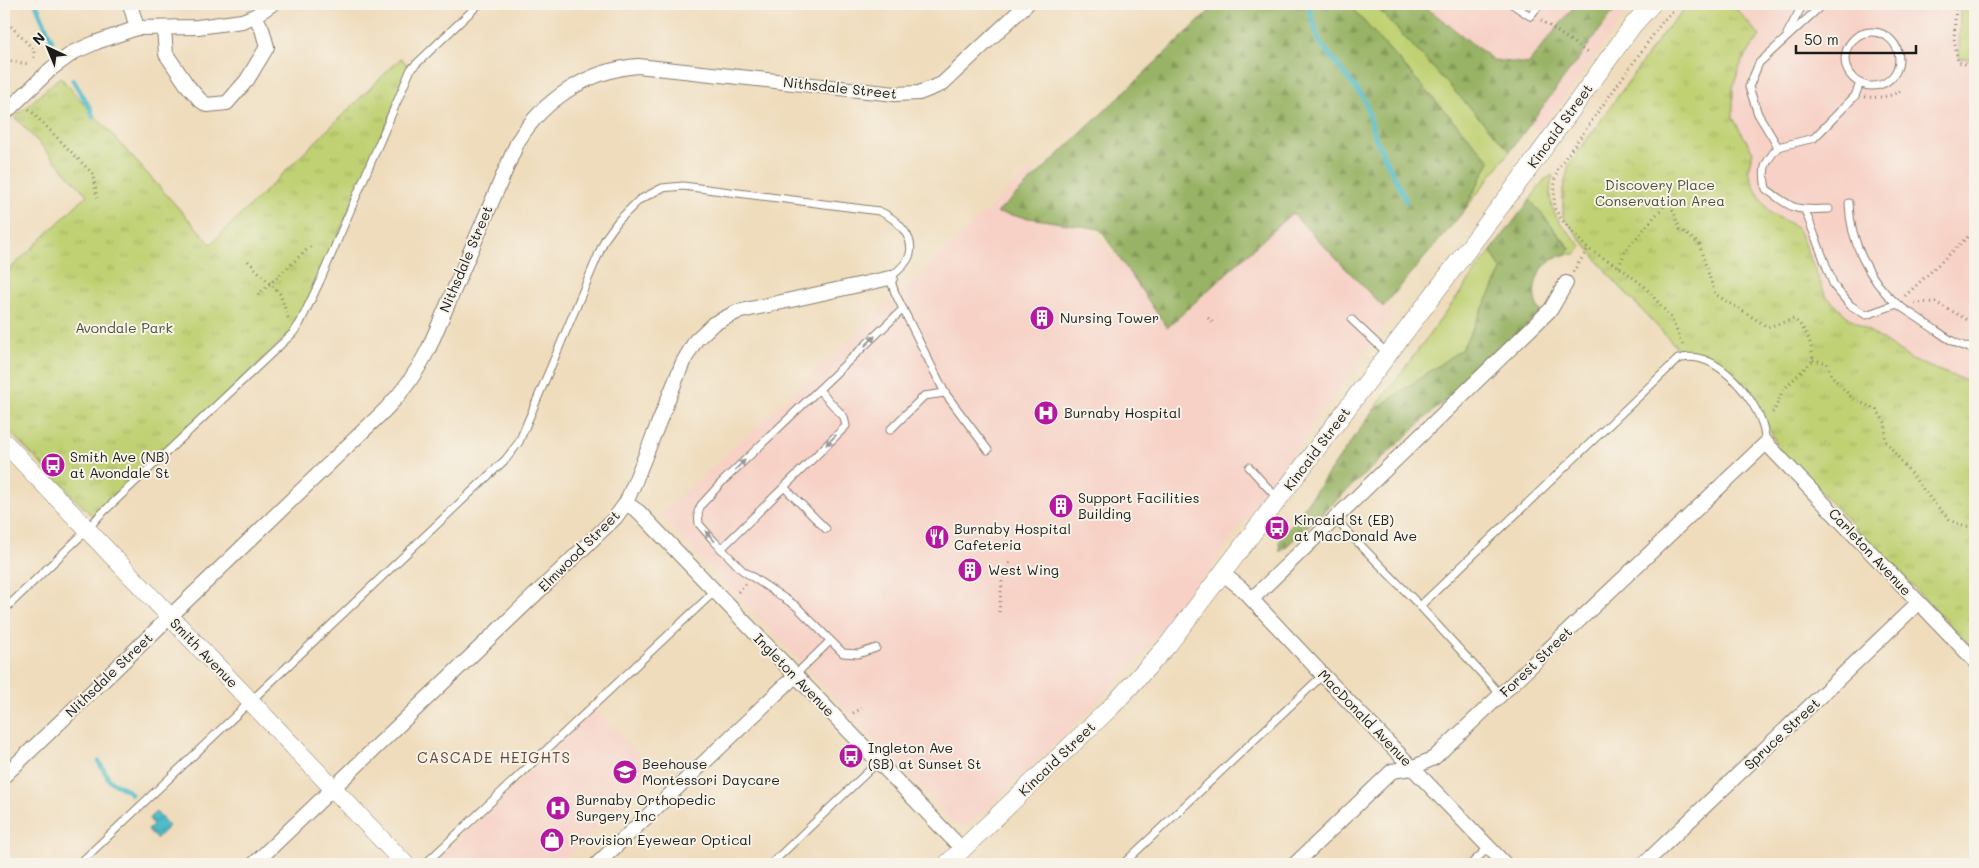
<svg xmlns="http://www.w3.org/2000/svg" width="1979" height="868" viewBox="0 0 1979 868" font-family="Mali,sans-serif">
<defs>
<pattern id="forest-firs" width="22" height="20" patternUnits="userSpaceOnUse" patternTransform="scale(1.25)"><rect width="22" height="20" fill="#98b365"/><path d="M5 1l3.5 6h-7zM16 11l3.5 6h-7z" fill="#829957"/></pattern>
<pattern id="park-tufts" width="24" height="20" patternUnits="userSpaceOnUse" patternTransform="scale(1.25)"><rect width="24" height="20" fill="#c0d173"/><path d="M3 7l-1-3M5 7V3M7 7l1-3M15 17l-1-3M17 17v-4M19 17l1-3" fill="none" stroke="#a4b363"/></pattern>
<pattern id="water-waves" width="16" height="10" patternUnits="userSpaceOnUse" patternTransform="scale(1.25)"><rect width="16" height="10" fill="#4fbcc9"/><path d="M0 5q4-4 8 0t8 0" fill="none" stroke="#44a1ac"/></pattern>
</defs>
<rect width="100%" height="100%" fill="#f7f3e8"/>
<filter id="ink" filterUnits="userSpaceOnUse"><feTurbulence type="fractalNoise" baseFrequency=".02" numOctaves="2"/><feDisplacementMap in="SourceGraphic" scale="10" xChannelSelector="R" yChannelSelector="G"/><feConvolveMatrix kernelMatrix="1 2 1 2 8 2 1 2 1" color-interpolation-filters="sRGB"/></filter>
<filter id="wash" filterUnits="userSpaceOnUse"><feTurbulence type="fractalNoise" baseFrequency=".0096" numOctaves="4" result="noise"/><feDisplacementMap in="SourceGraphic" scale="20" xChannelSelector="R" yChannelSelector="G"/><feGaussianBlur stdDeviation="1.12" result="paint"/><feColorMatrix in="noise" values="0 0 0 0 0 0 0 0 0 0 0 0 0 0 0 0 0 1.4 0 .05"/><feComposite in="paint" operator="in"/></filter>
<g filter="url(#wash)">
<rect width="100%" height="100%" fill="#efdcbc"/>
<!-- built -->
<g fill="#f7d1c6">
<path d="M1419 4H1633L1539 133Z"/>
<path d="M1732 4H1975V382L1958 378 1912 360 1847 316 1826 296 1797 227 1770 213 1755 189 1748 169 1753 152 1733 118V87L1742 61 1760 36Z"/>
<path d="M1029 170 1167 308 1287 199 1394 312 1198 585 1150 646 1099 701 973 822 961 826 953 822 660 515 906 289Z"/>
<path d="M595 709 656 772 560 864H433Z"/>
</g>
<!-- green -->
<g fill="#c0d173" stroke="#6e7648">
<path d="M1348 4H1374L1510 151 1463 212 1490 161Z"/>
<path d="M1960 4H1975V59L1959 58Z"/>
<path d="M1553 175C1543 211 1561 223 1582 247L1576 254H1567L1570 248 1530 200 1544 180Z"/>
<path d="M1491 251 1502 271 1462 349 1373 411Z"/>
</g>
<!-- forest -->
<g fill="url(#forest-firs)" stroke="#5a6840">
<path d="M1217 4H1348L1490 161 1463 212 1383 307 1292 213 1167 328 1100 229 997 213Z"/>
<path d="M1374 4H1422L1493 60 1528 64 1576 4H1619L1510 151Z"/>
<path d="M1530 200 1570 249 1567 254C1562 256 1557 256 1552 259 1536 270 1528 296 1541 312L1280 552 1279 542 1373 411 1462 349 1502 271 1491 251Z"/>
</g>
<!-- park -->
<g fill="url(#park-tufts)" stroke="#6e7648">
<path d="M1689 4H1732L1760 36 1742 61 1733 87V118L1753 152 1748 169 1755 189 1770 213 1797 227 1826 296 1847 316 1912 360 1958 378 1975 382V651L1779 449 1756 402 1738 379 1721 362 1704 353H1682L1611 277 1563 217V189L1569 165 1663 33Z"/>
<path d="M401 58 411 69 300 323 96 520 4 426V275L87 195 15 117 60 77 211 244Z"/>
</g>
<!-- water -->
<path fill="url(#water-waves)" stroke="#366c72" d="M156 812 169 826 156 839 148 830 153 825 149 818Z"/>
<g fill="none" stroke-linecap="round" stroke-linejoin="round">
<!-- stream -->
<g stroke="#4fbcc9" stroke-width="5">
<path d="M36 4 52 41"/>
<path d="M1308 4 1319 41 1365 100 1375 137 1406 201"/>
<path d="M73 80 91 110 93 117"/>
<path d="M99 762 110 781 127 790 131 794"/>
</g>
</g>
</g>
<g filter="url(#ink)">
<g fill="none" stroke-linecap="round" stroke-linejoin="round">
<defs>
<g id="service">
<path d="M1512 4 1530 16 1540 4"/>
<path d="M1823 4 1759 63 1749 87 1758 114 1778 147C1764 164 1762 167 1766 189 1793 209 1794 211 1829 209"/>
<circle cx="1872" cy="59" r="27"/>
<path d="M1787 34 1803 4"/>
<path d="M1778 147 1814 138 1855 96 1860 83"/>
<path d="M1849 203C1850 240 1868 280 1897 304 1906 311 1916 316 1925 323 1944 335 1953 345 1975 349"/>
<path d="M1805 210 1834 286 1850 305 1866 315 1897 304"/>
<path d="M1352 320 1388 354"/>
<path d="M890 430 924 396 945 393"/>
<path d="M1249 467 1277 498"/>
<path d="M784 487 826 529"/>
<path d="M1335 519 1420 606 1501 695"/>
<path d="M721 549 846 426 844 417 819 390"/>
<path d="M1420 606 1678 359C1714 348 1751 393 1762 423 1764 429 1765 436 1766 443"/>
<path d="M4 610 87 530 99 516 293 333 300 323 320 281 411 69 479 4"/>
<path d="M876 648 858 654 843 653 796 606 742 570 715 542 699 524 698 512 701 505 722 482 903 309"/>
<path d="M795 675 830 641"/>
<path d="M79 864 506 459 519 442 605 239 618 221 639 200 662 188 683 186 879 211C895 218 917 237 909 257 905 266 896 272 890 278L895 293 945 393 988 450"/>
<path d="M425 864 715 591"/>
<path d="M771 864 878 762"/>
<path d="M1123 864 1323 675"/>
<path d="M1471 864 1489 847"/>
</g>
<g id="minor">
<path d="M130 4 137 28"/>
<path d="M164 29 166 54 187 85 200 100 207 105 227 103 247 80 267 47 262 29 255 16"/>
<path d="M4 114 52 68 74 52 97 42 137 28 198 27 242 21 255 16 272 4"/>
<path d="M626 503 639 512 962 849"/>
<path d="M1223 574 1241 588 1323 675 1505 864"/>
<path d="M1252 599 1551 309 1566 283"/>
<path d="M4 776 385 410C403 392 417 372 428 350L518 141C544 99 589 70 638 66L895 94 919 93 942 84 1027 4"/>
<path d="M254 864 615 518 626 503 634 484 683 362 696 340 713 324 737 312 890 278"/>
<path d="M597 864 795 676"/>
<path d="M1295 864 1392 771 1412 768 1434 758 1766 443 1975 661"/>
<path d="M1644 864 1918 603"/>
</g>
<g id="tertiary">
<path d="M4 442 405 864"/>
<path d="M947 864 1112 706 1167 646 1524 175 1633 25 1652 4"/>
</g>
</defs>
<!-- service casing -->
<use href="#service" stroke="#867c6c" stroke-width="9"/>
<!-- minor casing -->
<use href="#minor" stroke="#867c6c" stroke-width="16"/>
<!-- tertiary casing -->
<use href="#tertiary" stroke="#867c6c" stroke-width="19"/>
<!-- path -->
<g stroke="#867c6c" stroke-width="3" stroke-dasharray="1 4" stroke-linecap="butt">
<path d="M1679 4 1663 21 1558 168 1555 179 1554 202 1555 209 1562 220 1588 249 1619 267 1644 286 1670 316 1684 347"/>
<path d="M1956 4 1954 38 1958 62 1975 67"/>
<path d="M4 19 34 50V59"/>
<path d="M1541 20 1588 53"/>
<path d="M4 54 10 61 29 64"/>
<path d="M1865 97C1879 98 1890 97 1902 90"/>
<path d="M29 109 93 174 97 198"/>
<path d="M248 261 280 294 289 320"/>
<path d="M1619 267 1625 251 1669 200 1680 229 1699 244 1715 294 1768 327 1794 319C1807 330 1812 344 1813 360L1783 390 1774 411 1770 415"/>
<path d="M1573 272 1588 249"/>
<path d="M258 295 313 244"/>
<path d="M1905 296 1975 230"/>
<path d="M1915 303 1935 302 1966 319 1975 320"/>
<path d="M1208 318 1215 325"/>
<path d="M1813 360 1827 363 1831 375 1853 399 1877 410 1886 424 1885 440 1933 502 1950 520 1963 526 1975 527"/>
<path d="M738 592 746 584"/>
<path d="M999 612 1002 581 1010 562"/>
<path d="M853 713 862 708"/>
</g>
<!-- service -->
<use href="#service" stroke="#fff" stroke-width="7"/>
<!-- minor -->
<use href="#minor" stroke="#fff" stroke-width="14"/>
<!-- tertiary -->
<use href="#tertiary" stroke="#fff" stroke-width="18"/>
</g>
<!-- one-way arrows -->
<defs><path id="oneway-solid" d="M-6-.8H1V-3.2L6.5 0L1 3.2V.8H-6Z" transform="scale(1.25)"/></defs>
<g fill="#999">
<use href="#oneway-solid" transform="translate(870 341) rotate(-44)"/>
<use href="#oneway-solid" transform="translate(831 440) rotate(135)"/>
<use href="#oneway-solid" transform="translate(740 465) rotate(-44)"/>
<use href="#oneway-solid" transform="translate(710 536) rotate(-132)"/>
</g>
</g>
<!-- icons -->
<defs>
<symbol id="building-disc" viewBox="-11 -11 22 22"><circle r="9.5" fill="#b5179e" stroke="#f7f3e8"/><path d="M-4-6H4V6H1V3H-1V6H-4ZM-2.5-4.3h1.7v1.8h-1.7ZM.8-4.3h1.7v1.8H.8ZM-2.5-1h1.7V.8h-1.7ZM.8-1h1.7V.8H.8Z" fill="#fff"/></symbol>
<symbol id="hospital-disc" viewBox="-11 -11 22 22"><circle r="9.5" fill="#b5179e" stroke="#f7f3e8"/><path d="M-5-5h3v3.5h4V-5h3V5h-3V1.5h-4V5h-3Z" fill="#fff"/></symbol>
<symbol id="bus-disc" viewBox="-11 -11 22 22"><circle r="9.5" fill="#b5179e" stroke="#f7f3e8"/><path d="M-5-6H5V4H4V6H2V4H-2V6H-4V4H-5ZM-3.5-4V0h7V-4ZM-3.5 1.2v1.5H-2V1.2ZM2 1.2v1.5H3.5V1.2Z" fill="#fff"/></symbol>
<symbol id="restaurant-disc" viewBox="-11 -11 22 22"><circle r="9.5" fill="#b5179e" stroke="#f7f3e8"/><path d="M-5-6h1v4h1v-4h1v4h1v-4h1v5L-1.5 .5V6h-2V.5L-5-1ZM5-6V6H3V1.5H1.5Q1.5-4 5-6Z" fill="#fff"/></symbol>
<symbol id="school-disc" viewBox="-11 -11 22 22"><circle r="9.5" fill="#b5179e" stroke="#f7f3e8"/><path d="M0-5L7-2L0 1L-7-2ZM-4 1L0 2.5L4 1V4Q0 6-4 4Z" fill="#fff"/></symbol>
<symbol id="shop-disc" viewBox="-11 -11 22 22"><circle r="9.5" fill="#b5179e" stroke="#f7f3e8"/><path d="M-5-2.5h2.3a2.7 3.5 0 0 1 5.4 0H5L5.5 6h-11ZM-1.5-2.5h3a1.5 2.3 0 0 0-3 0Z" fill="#fff"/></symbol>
</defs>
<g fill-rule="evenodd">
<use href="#building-disc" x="1028" y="304" width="28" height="28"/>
<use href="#hospital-disc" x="1032" y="399" width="28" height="28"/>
<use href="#bus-disc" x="39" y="451" width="28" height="28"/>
<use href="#building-disc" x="1047" y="492" width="28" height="28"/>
<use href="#bus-disc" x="1263" y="514" width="28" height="28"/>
<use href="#restaurant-disc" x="923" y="523" width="28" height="28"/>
<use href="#building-disc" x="956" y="556" width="28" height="28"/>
<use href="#bus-disc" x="837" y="742" width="28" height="28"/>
<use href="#school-disc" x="611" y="758" width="28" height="28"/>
<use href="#hospital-disc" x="544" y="794" width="28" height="28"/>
<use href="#shop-disc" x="538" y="826" width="28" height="28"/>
</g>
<g text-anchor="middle" stroke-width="4" stroke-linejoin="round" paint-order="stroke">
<!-- street labels -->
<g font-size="14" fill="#1c1c1c" stroke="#f7f3e8">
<text transform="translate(840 88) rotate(6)" y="5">Nithsdale Street</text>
<text transform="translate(1560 126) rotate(-54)" y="5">Kincaid Street</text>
<text transform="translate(466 259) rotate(-67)" y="5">Nithsdale Street</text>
<text transform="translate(1317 449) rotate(-53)" y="5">Kincaid Street</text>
<text transform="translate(579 551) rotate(-45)" y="5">Elmwood Street</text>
<text transform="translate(1870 552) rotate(47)" y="5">Carleton Avenue</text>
<text transform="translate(204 653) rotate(46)" y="5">Smith Avenue</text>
<text transform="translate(1536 662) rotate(-44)" y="5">Forest Street</text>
<text transform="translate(109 675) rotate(-44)" y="5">Nithsdale Street</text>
<text transform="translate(794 675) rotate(46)" y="5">Ingleton Avenue</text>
<text transform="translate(1365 718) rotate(46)" y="5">MacDonald Avenue</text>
<text transform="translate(1782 734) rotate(-43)" y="5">Spruce Street</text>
<text transform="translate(1057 759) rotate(-44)" y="5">Kincaid Street</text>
</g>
<!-- park labels -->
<g font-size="14" fill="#4d5236" stroke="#f7f3e8">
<text x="1660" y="190">Discovery Place<tspan x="1660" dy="16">Conservation Area</tspan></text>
<text x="124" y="333">Avondale Park</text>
</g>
<!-- poi labels -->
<g font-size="14" fill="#1c1c1c" stroke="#f7f3e8" text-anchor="start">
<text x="1060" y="323">Nursing Tower</text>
<text x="1064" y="418">Burnaby Hospital</text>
<text x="70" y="462">Smith Ave (NB)<tspan x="70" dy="16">at Avondale St</tspan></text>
<text x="1078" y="503">Support Facilities<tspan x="1078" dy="16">Building</tspan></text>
<text x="1294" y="525">Kincaid St (EB)<tspan x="1294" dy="16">at MacDonald Ave</tspan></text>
<text x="954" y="534">Burnaby Hospital<tspan x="954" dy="16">Cafeteria</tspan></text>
<text x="988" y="575">West Wing</text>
<text x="868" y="753">Ingleton Ave<tspan x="868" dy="16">(SB) at Sunset St</tspan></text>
<text x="642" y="769">Beehouse<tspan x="642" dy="16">Montessori Daycare</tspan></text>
<text x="576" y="805">Burnaby Orthopedic<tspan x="576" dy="16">Surgery Inc</tspan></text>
<text x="570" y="845">Provision Eyewear Optical</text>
</g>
<!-- neighbourhood labels -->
<g font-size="15" letter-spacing="1" fill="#64493e" stroke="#f7f3e8">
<text x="494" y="763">CASCADE HEIGHTS</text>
</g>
</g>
<!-- margin -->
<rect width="1979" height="868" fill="none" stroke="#f7f3e8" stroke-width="20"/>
<!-- north arrow -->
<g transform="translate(48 48) rotate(316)" stroke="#f7f3e8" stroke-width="4" paint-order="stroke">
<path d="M0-4L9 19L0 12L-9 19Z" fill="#1c1c1c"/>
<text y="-8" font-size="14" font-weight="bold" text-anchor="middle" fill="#1c1c1c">N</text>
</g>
<!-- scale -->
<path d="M1796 45v8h120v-8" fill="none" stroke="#1c1c1c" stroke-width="2.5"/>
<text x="1804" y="45" font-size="15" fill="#1c1c1c" stroke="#f7f3e8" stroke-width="4" paint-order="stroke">50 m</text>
</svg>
